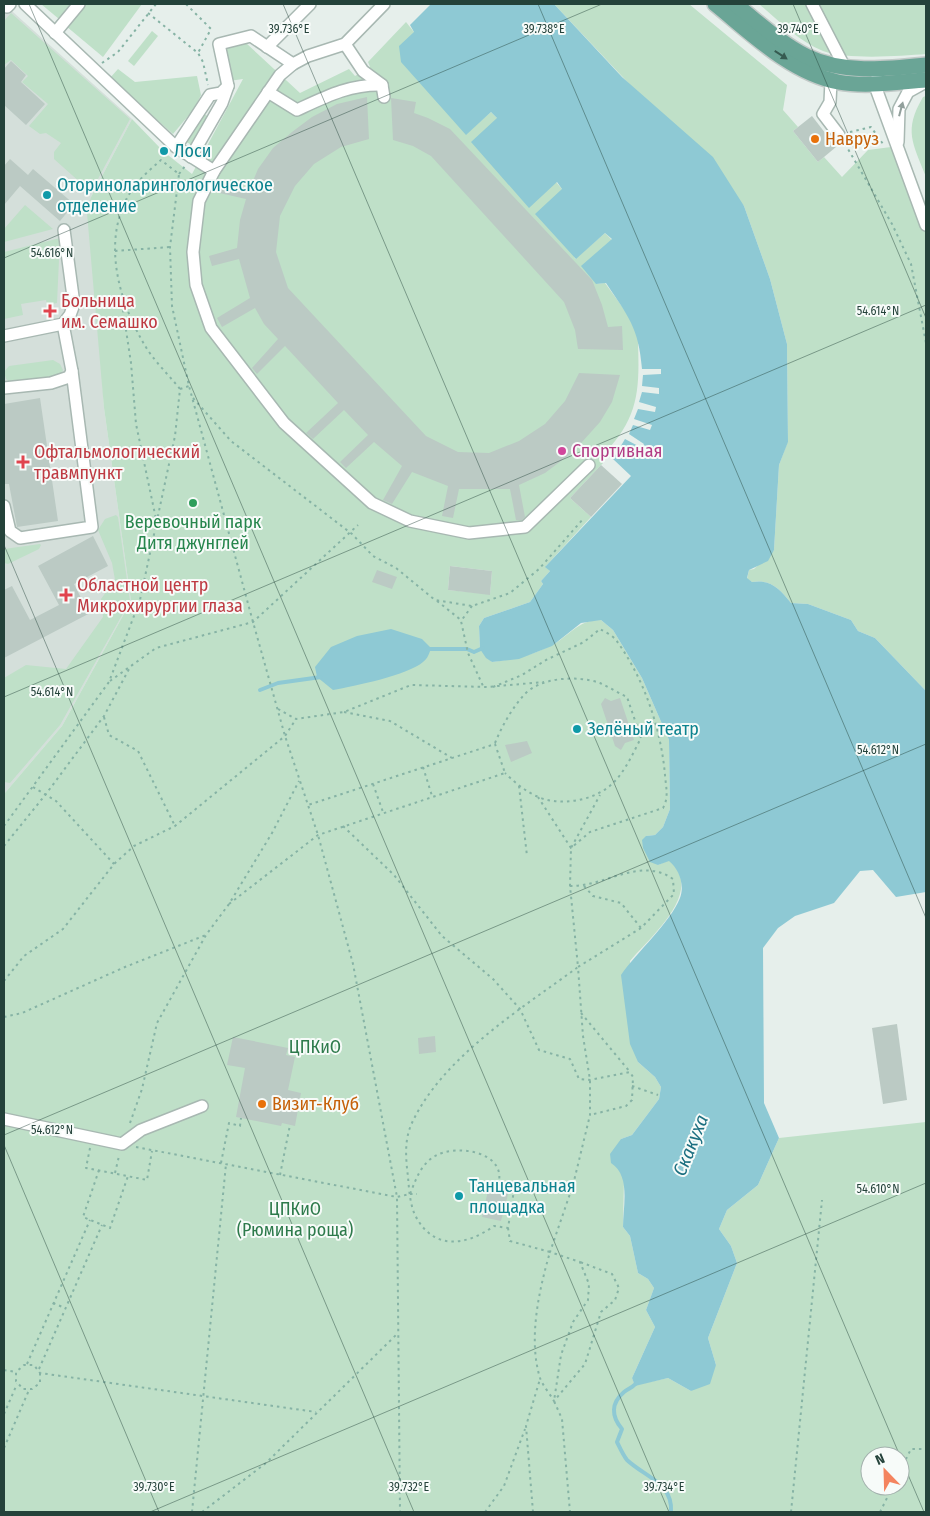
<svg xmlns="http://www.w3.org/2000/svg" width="930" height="1516" viewBox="0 0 930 1516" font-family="'Fira Sans Condensed',sans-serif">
<rect width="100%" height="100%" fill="#e6efeb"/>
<!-- built -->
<path fill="#d4dfda" d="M4 4 132 119 91 197 104 408 131 601 62 726 4 794Z"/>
<!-- green -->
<g fill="#bfe0c8" fill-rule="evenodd">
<path d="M41 4H72L59 19Z"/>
<path d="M85 4H142L103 57 66 26Z"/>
<path d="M554 4H689L787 85 783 110 798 127 793 131 818 162 824 157 842 177 868 150 891 147 915 197 926 225V691L875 638 858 631 851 620 808 604 791 603C780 589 771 579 752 582L747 579 749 570 754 569 774 550 779 465 788 441 787 344 770 279 744 206Z"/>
<path d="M759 4H926V54C900 56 848 60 823 51 798 41 779 21 759 4Z"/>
<path d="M11 13 130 119 91 192 54 159V152L61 143 46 133 40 134 29 126 48 104 22 82 28 76 11 60 4 65V21Z"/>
<path d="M406 22 414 32 466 134 491 112 497 118 529 207 556 182 562 189 575 259 605 233 612 240 596 284 605 283 629 316 640 343 638 344C640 396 637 421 599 459L603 463 570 498 591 517 546 566 550 571 541 581 543 584 530 602 484 618 479 626 480 649 492 662C513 659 531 656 550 646 569 637 578 619 601 620L613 630 642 678 669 740 670 809 663 827 655 835 646 836 658 865 669 860C706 891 650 937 630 961L638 1062 655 1077 661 1087 659 1099 632 1135 621 1139 619 1169 624 1178 623 1227 630 1236 638 1273 648 1279 654 1288 646 1310 655 1327 632 1378 635 1385 668 1378 691 1391 716 1365 708 1338 737 1263 731 1246 719 1229 727 1210 758 1185 779 1138 926 1122V1512H4V794L62 726 131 601 104 408 87 213 91 197 132 119 164 152 192 174 243 79 229 81 224 48 246 43 300 93 349 69 355 76 370 67 368 62ZM450 566 492 571 490 594 448 590ZM870 1456H900V1486H870Z"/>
<path d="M152 31 158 36 134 66 128 61Z"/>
<path d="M118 69 135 82 197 76 201 95 194 109 173 134 110 78Z"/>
<path d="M926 96V177C913 143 903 131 923 97Z"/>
<path d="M202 113 211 118 193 146 185 141Z"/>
<path d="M25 205 53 229 4 242V229Z"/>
<path d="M60 238 57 303 47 305 46 300 21 304 23 315 4 319V252Z"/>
<path d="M53 360 60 364 63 370 60 377 12 384 6 379 4 372 9 366Z"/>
<path d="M116 515 118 517 130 601 60 725 10 783 4 782V678L26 665 66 669 103 617 101 599 115 580 112 563 98 530 105 519Z"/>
<path d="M40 544 41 545 39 549 8 564 4 563V549Z"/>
</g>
<!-- water -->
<g fill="#8ec9d4">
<path d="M431 4H554L622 77 713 157 744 206 770 279 787 344 788 442 779 465 774 550 768 561 749 570 747 578 752 582C771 579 780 589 791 603L808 604 851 620 858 631 875 638 926 691V892L896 897 873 870 860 871 834 903 795 916 778 928 763 948 764 1103 779 1138 758 1185 727 1210 719 1229 731 1246 737 1263 708 1338 716 1365 710 1384 691 1391 668 1378 635 1386 632 1378 655 1327 646 1310 654 1288 648 1279 638 1273 630 1236 623 1227C623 1206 631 1176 611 1163L610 1154 621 1139 632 1135 659 1099 661 1087 655 1077 638 1062 630 1044 621 975C637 952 670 923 680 898 685 885 679 869 669 861L658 865 650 862 643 848 642 840 646 836 655 835 663 827 670 809 669 740 642 678 613 630 601 620 581 623 552 646 519 659 492 662 486 658 480 649 479 626 484 618 530 602 543 584 541 581 550 571 545 567 631 476 613 459 625 439 642 448 644 444 629 434 633 425 650 430 652 425 634 419 638 409 655 412 656 407 639 402 642 392 659 394V388L642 386 643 375 661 374V369H642C639 328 628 316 606 283L596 284 581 266 612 239 605 233 576 259 535 214 562 189 557 182 529 208 471 142 497 118 491 112 466 135 401 62 399 46 414 32 410 25Z"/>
<path d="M391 629 422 639 431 648C429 654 428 658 423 662 408 675 355 686 333 690L317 677 315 667 331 647 357 636Z"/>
</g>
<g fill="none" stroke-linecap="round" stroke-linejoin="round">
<!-- stream -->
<g stroke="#8ec9d4" stroke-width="4">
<path d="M427 649H467L474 652 483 648"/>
<path d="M260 690 278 683 321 677"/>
<path d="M637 1382C634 1387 629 1388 624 1392 611 1403 611 1416 622 1429L617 1442C620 1448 623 1455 627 1460 645 1477 673 1483 671 1512"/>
</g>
</g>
<!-- building -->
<g fill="#bbcac4">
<path d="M11 61 26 75 21 82 45 104 26 125 4 105V69Z"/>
<path d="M367 97 369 139 341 147 314 164 295 186 280 216 276 252 288 288 426 436 458 452 489 453 519 441 545 424 565 401 579 373 620 375 612 402 600 422 573 452 545 473 519 485 525 517 522 520H516L510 489H459L453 518 442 516 448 486 412 472 392 504 383 500 402 466 374 442 346 468 340 462 368 435 344 410 313 439 306 433 338 403 285 346 257 374 252 368 278 339 264 324 255 308 222 327 217 318 250 298 239 259 212 266 209 256 237 248 240 220 246 199 215 192 218 183 250 188 258 169 273 148 292 132 312 117 337 104Z"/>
<path d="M391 98 416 102 414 113 428 118 450 129 592 280 602 305 608 327 622 326 623 350 578 349 575 330 564 302 431 156 413 146 393 140Z"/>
<path d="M812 116 836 147 818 162 793 131Z"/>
<path d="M10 159 28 175 33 169 74 204 60 221 20 186 4 205V166Z"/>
<path d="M40 398 58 521 17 527 9 484H4V404Z"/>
<path d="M601 465 622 484 591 517 570 498Z"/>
<path d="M93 536 108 566 74 584 83 602 88 599 94 611 4 658V590L12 586 30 620 59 605 38 566Z"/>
<path d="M450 566 492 571 490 595 448 590Z"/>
<path d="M377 570 397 577 392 589 372 582Z"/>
<path d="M605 698 611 701 620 698 634 740 625 743 621 750 615 746 601 704Z"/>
<path d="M527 741 532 753 511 762 505 745Z"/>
<path d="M897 1024 907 1100 883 1104 872 1028Z"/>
<path d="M435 1036 436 1052 419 1054 418 1038Z"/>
<path d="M233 1037 288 1048 286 1055 295 1057 288 1090 301 1093 295 1126 282 1123 281 1126 236 1117 245 1068 227 1065Z"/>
<path d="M490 1182 510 1187 501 1221 482 1217Z"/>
</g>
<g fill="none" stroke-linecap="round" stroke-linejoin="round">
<defs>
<g id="minor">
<path d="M25 4 176 147 214 171"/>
<path d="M384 4 345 44 308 56 293 64 280 75 214 171 199 201 193 252 196 285 211 328 284 423 372 503 410 521 469 533 525 527 589 465"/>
<path d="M812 4 844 66"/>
<path d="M7 7 10 4"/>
<path d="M55 33 79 4"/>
<path d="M345 44 363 71 382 85 384 97"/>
<path d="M267 47 310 4"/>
<path d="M877 78 874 83 926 225"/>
<path d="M831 81 830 102 823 114 839 135"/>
<path d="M268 92 297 110C325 97 350 84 382 85"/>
<path d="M898 142 899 109 908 92 926 82"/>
<path d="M176 147 210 95 221 93 228 86"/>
<path d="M191 157 222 103 228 86 219 44 251 36 293 64"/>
<path d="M4 336 63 324 70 315 74 304 64 230"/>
<path d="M4 388 51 383 69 377 72 371 63 324"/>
<path d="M4 506 10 531 20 538 92 527 72 371"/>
<path d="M4 1119 122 1144 141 1130 202 1106"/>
</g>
<g id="major">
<path d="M715 4C751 33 791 73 838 82 866 87 898 82 926 80"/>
<path d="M735 4C757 21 780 43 806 56 842 74 887 69 926 65"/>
</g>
</defs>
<!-- minor casing -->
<use href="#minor" stroke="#a8b8b2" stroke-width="14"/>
<!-- major casing -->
<use href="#major" stroke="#c2cac8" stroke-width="18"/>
<!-- path -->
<g stroke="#86b3a5" stroke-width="2" stroke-dasharray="2.5 4" stroke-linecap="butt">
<path d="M186 4 211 29 198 53"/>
<path d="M148 13 198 53 203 62 208 85"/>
<path d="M102 63 118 52 156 4"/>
<path d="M850 132 871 127 883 144"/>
<path d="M845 144 892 224 911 264 926 343"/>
<path d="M179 174 185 166"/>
<path d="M115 251 170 247"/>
<path d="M121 297 131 363 136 424 156 519"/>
<path d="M180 389 189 386"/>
<path d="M193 398 231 441 352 534 373 556 396 568 435 600 472 606 510 593 539 569 584 518"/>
<path d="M437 601 461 620"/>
<path d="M472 606 461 621 468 653 483 686"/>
<path d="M110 681 156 648 253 622 358 525"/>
<path d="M493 687 522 675 546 660 584 642 600 629C605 632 612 635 616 640 644 678 661 729 665 775 666 788 669 797 663 808L590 832 571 848 538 797"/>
<path d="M278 709 296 719 344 712 411 685 487 687 544 682"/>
<path d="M344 712 390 721 452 758"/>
<path d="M104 717 109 735 138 751 175 826"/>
<path d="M495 743C502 726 511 710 523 696 539 677 577 675 600 683 609 687 618 693 627 697L641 738C633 753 625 772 612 784 594 801 559 807 536 796 524 790 514 782 505 773"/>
<path d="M423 767 432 796"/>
<path d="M373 784 383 812"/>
<path d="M519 786 527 856"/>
<path d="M33 787 56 801 114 864"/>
<path d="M4 826 109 682 140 600 175 436 180 389C168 374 153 360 144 344 117 298 100 234 134 187 141 177 152 168 161 160L179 174 170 247 172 306 189 386 253 622 285 736 318 835 353 964 397 1197 400 1512"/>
<path d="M343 826 394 875 442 936 493 979 520 1009 539 1050 570 1059 579 1079 590 1080 630 1072 633 1077 632 1100 626 1106 590 1115"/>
<path d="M4 846 46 794 104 716 129 669"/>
<path d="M570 886C604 887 641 856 673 879L674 894 641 928 578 967 583 1036 590 1080V1115L573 1185 550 1252 580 1262 589 1284 588 1300 573 1322 561 1355 554 1401 562 1419 570 1512"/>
<path d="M584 886 593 896 621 903 641 928"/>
<path d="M229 904 318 835 505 773 495 744 308 805"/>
<path d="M4 981 24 956 63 929 114 864 134 846 175 826 285 736 296 719"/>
<path d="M581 1013 630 1072"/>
<path d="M4 1017 22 1013 125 967 206 935"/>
<path d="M632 1086 658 1095"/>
<path d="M130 1123 142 1089 157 1023 206 935 229 904 272 833 299 781"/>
<path d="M136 1147 397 1197 410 1194C416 1179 421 1164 435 1156 455 1144 504 1151 499 1181L515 1184 508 1228 494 1226C466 1246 433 1251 415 1215 410 1204 409 1189 408 1177 406 1160 404 1142 411 1125 441 1058 521 1009 578 967L570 886 571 848 600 795"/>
<path d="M90 1148 86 1168 147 1180 152 1151"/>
<path d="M221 1163 229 1123 240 1126 241 1118"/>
<path d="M99 1170 83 1217 110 1228 128 1176"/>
<path d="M115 1173 119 1156"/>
<path d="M280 1175 290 1125"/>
<path d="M410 1194H417"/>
<path d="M508 1228 510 1241 550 1252C539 1290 528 1339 540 1378 543 1386 550 1394 554 1401L585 1364 601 1312 615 1300 619 1288 612 1274 580 1262"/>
<path d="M53 1303 65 1308"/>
<path d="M27 1364 90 1220"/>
<path d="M39 1369 102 1225"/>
<path d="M4 1370 16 1372"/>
<path d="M40 1373V1383L32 1389H23L16 1381V1372L24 1365H34L40 1373 316 1412"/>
<path d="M4 1414 17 1384"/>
<path d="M4 1448 29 1390"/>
<path d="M900 1471 911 1449H926"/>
<path d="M192 1512 226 1164"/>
<path d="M202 1512 266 1463 397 1334"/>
<path d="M485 1512 504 1486 525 1429"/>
<path d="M533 1512 526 1426 540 1379"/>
<path d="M791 1512 822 1200"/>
<path d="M880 1512 893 1486"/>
</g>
<!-- minor -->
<use href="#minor" stroke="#fff" stroke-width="11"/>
<!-- major -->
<use href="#major" stroke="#6aa596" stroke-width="15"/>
</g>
<!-- one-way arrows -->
<defs><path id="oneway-solid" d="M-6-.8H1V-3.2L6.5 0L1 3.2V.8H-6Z" transform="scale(1.25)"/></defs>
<use fill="#365b51" href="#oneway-solid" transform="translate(781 55) rotate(33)"/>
<use fill="#92a09c" href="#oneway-solid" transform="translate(901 109) rotate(-75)"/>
<!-- ticks -->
<path fill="none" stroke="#24423a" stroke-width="1" stroke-opacity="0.45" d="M29 4 669 1512M283 4 900 1456M538 4 926 918M793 4 926 318M4 258 602 4M4 545 414 1512M4 697 926 305M4 1135 926 744M4 1145 159 1512M900 1456 924 1512M150 1512 926 1183"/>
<!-- markers -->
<g fill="#e8710a" stroke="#f7fbf9" stroke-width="2">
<circle cx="815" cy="139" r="5"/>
<circle cx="262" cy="1104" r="5"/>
</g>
<g fill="#0f9aa8" stroke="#f7fbf9" stroke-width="2">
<circle cx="164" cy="151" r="5"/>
<circle cx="47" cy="195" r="5"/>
<circle cx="577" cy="729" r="5"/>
<circle cx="459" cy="1196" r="5"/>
</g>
<g fill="#e0444e" stroke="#f7fbf9" stroke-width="2">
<path d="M47.5 303.5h5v5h5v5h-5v5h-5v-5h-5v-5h5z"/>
<path d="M20.5 454.5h5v5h5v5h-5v5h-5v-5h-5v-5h5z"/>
<path d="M63.5 587.5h5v5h5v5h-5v5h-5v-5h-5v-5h5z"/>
</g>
<circle fill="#d1479c" stroke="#f7fbf9" stroke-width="2" cx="562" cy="451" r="5"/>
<circle fill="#2e9e5b" stroke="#f7fbf9" stroke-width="2" cx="193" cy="503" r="5"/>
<g text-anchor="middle" stroke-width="4" stroke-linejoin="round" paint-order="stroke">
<!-- food labels -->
<g font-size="18" fill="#c56008" stroke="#f7fbf9" text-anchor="start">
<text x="825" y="145">Навруз</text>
<text x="272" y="1110">Визит-Клуб</text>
</g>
<!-- culture labels -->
<g font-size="18" fill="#0d838f" stroke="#f7fbf9" text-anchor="start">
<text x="174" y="157">Лоси</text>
<text x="57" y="191">Оториноларингологическое<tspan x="57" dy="21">отделение</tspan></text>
<text x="587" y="735">Зелёный театр</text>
<text x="469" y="1192">Танцевальная<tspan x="469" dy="21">площадка</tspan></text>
</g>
<!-- health labels -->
<g font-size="18" fill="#be3a42" stroke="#f7fbf9" text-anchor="start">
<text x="61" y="307">Больница<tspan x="61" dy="21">им. Семашко</tspan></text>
<text x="34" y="458">Офтальмологический<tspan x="34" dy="21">травмпункт</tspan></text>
<text x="77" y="591">Областной центр<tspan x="77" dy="21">Микрохирургии глаза</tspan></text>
</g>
<!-- hotel labels -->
<g font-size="18" fill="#b23c85" stroke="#f7fbf9" text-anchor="start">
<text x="572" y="457">Спортивная</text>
</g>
<!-- leisure labels -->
<g font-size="18" fill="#27864d" stroke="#f7fbf9">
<text x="193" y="528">Веревочный парк<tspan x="193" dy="21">Дитя джунглей</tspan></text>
</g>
<!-- park labels -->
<g font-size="18" fill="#2d7a4b" stroke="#f7fbf9">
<text x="315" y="1053">ЦПКиО</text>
<text x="295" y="1215">ЦПКиО<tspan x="295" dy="21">(Рюмина роща)</tspan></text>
</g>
<!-- water labels -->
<g font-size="19" font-style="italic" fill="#1c6f80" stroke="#f7fbf9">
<text transform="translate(690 1145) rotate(-68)" y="7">Скакуха</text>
</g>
</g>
<g font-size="12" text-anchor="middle" fill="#24423a" stroke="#f7fbf9" stroke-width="4" stroke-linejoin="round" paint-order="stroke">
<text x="289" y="33">39.736°E</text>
<text x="544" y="33">39.738°E</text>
<text x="798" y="33">39.740°E</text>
<text x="52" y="257">54.616°N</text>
<text x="878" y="315">54.614°N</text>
<text x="52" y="696">54.614°N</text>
<text x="878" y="754">54.612°N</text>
<text x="52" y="1134">54.612°N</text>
<text x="878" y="1193">54.610°N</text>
<text x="154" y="1491">39.730°E</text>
<text x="409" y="1491">39.732°E</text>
<text x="664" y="1491">39.734°E</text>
</g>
<!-- border -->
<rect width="930" height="1516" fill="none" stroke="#24423a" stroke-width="10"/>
<!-- north arrow -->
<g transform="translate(885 1471) rotate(337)"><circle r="24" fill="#f7fbf9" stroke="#a3b1ad"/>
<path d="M0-4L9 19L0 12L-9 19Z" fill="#f4845f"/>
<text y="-8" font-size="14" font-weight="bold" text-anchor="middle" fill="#24423a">N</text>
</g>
</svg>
